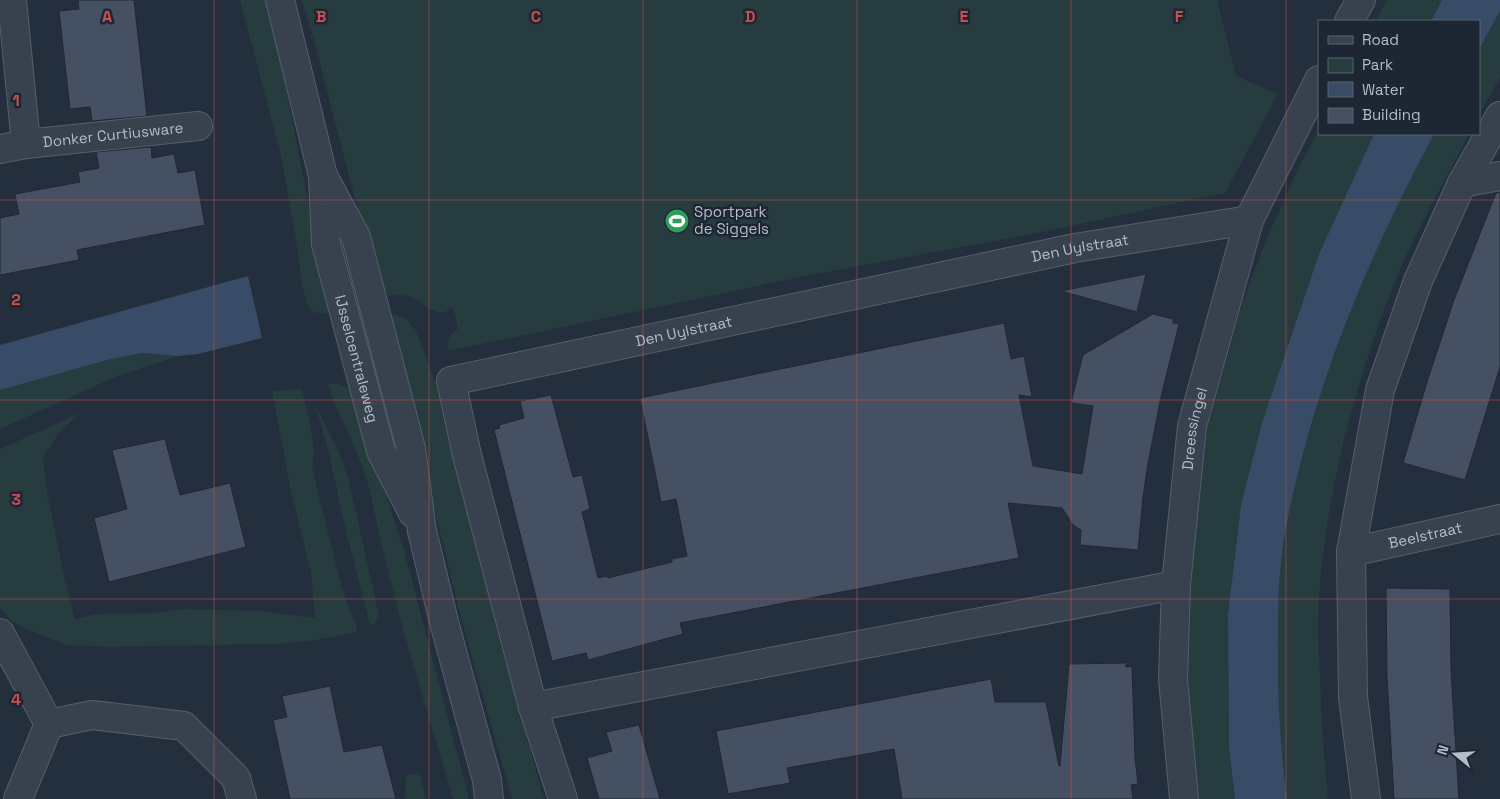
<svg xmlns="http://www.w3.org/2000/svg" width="1500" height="799" viewBox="0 0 1500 799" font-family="'Space Grotesk',sans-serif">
<rect width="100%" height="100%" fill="#242f3e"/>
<!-- green -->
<g fill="#263c3f">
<path d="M240 0H265L282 68 309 206 334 311 323 314 314 312 307 304 302 285 296 239 281 156Z"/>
<path d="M302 0H1217L1236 76 1278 94 1225 193 1028 235 810 275 453 350 448 349C448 338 449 335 458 329L453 307 443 313C425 310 424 302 411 297 402 294 393 296 383 296L349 177 315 43Z"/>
<path d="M1387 0H1442L1431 21H1376Z"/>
<path d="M1500 11V77L1479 115V49Z"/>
<path d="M1319 129V134H1374L1319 254 1241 505 1228 614 1229 747 1235 799H1192L1182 624 1195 495 1207 430 1242 304 1266 240 1298 169Z"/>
<path d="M1433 134H1469C1442 186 1412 238 1390 294 1351 396 1320 516 1318 625 1318 641 1319 658 1320 674 1321 716 1324 758 1328 799H1287C1279 740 1277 681 1278 622 1279 606 1278 589 1280 573 1283 534 1292 496 1302 458 1331 345 1379 237 1433 134Z"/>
<path d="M392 314 406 318 416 331 436 384 446 432 480 556 497 630 544 799H512L461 618 388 318Z"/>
<path d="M143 353 178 356 115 377 0 429V390L111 359Z"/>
<path d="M337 383 348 388 355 398 404 550 469 799H453L403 630 384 555 368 484 358 455 334 402 328 384Z"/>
<path d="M302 389 312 434 314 455 312 466 319 497 340 581 348 606 356 624 357 632 310 641 274 644 107 647 66 645 31 631 11 621 0 608V449L80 413 59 433 43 457 47 493 65 580 75 619 97 614 154 613 183 609 259 611 315 618 311 573 290 486 272 391Z"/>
<path d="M313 401 339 452 349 481 379 616 375 623 370 625C362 594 354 563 346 531 336 488 329 443 313 401Z"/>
<path d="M419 773 426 799H405L406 775Z"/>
</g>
<!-- water -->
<g fill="#394c67">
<path d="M1442 0H1500V11L1479 49V21H1431Z"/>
<path d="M1374 134H1434C1379 237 1331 345 1302 458 1292 496 1283 534 1280 573 1278 589 1279 606 1278 622 1277 681 1279 740 1287 799H1235L1229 747 1228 614 1241 505 1262 423 1319 254Z"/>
<path d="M248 276 262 338 198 354 178 356 143 353 111 359 0 390V345Z"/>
</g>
<!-- building -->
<g fill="#455162" stroke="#1f2835">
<path d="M78 0H134L147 116 92 121 90 107 70 109 59 11 79 9Z"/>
<path d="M151 147 152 158 174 154 178 173 195 170 205 225 77 250 79 260 0 275V218L19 214 15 194 80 182 78 172 99 168 96 152Z"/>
<path d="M1500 192V367L1465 480 1403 463 1427 382 1454 300 1496 193Z"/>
<path d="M1146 274 1137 312 1061 291Z"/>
<path d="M1153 314 1173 319V323L1179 324 1161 397 1148 463 1143 497 1138 550 1080 545 1081 530 1073 525 1062 508 1008 503 1019 558 680 623 683 634 588 660 586 653 552 661 494 430 500 428 499 425 524 418 520 401 551 395 573 477 582 475 590 509 582 512 598 578 607 576 608 578 672 562V559L687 556 676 499 661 502 640 398 1004 323 1011 359 1024 356 1032 397 1019 395 1033 466 1082 474 1093 406 1071 403 1083 355Z"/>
<path d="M165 439 180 495 230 483 246 547 109 582 94 518 127 509 112 450Z"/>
<path d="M1386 588 1450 589 1451 671 1459 799H1394L1387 677Z"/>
<path d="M1126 663V667L1132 666 1135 758 1138 784 1131 785 1133 799H902L894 749 787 768 790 783 728 794 716 731 991 679 995 702H1046L1059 766H1060L1069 664Z"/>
<path d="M330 686 344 752 382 745 396 799H290L273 720 287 717 282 696Z"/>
<path d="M639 725 660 799H599L587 758 612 751 606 732Z"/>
</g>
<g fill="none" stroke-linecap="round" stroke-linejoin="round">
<defs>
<g id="minor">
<path d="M12 0 26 144"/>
<path id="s1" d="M280 0 323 176 326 244 381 451 413 513"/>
<path d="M1349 21 1361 0"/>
<path id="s2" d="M0 149 26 144 198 126"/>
<path d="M323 176 356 237 411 449 422 531 444 622 487 780 489 799"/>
<path d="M1462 183 1500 176"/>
<path id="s3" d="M1351 552 1500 519"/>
<path d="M0 633 49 724"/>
<path d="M533 707 1176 585"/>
<path d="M49 724 92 715 184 726 236 778 242 799"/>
<path d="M18 799 49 724"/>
<path id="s4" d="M563 799 533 707 467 455 451 381 1075 248 1249 220"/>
<path id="s5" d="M1184 799 1173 679 1176 585 1192 426 1249 220 1319 80"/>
<path d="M1366 799 1353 697 1351 552 1380 390 1418 281 1462 183 1500 116"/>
</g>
</defs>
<!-- minor casing -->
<use href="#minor" stroke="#565f6c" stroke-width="30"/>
<!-- minor -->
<use href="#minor" stroke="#38414e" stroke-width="28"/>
</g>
<!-- grid -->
<path fill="none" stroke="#ce4d50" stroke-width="1" stroke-opacity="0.55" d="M214 0V799M429 0V799M643 0V799M857 0V799M1071 0V799M1286 0V799M0 200H1500M0 400H1500M0 599H1500"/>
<!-- icons -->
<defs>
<symbol id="stadium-disc" viewBox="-11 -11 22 22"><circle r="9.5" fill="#2e9e5b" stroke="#1d2633"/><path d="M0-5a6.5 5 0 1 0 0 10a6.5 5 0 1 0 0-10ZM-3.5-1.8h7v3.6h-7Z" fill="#fff"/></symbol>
</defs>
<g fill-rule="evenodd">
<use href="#stadium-disc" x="663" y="207" width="28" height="28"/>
</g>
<g text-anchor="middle" stroke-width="5" stroke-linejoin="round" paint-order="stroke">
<!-- street labels -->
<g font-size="15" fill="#b4bcc9" stroke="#1d2633">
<text dy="5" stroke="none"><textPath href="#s2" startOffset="114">Donker Curtiusware</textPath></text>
<text dy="5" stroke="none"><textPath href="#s4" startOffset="1076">Den Uylstraat</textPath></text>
<text dy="5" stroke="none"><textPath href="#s4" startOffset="671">Den Uylstraat</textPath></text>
<text dy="5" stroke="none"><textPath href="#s1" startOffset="368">IJsselcentraleweg</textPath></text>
<text dy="5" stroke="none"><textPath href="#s5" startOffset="372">Dreessingel</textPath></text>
<text dy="5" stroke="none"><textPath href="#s3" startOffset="76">Beelstraat</textPath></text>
</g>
<!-- poi labels -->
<g font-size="15" fill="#b4bcc9" stroke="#1d2633" text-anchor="start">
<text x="694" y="217">Sportpark<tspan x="694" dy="17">de Siggels</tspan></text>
</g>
</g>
<g font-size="16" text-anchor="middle" font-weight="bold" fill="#ce4d50" stroke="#1d2633" stroke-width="5" stroke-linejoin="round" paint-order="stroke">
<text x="107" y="22">A</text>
<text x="321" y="22">B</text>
<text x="536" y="22">C</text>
<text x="750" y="22">D</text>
<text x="964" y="22">E</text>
<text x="1179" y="22">F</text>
<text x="16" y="106">1</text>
<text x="16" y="305">2</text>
<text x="16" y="505">3</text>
<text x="16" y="705">4</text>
</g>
<!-- legend -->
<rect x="1318" y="20" width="162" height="115" fill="#1d2633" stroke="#59626f"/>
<rect x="1328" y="36" width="25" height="8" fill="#38414e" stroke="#59626f"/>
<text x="1362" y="45" font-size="15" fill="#b4bcc9">Road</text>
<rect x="1328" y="58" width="25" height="15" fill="#263c3f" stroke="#59626f"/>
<text x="1362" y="70" font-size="15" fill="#b4bcc9">Park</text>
<rect x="1328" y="82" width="25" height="15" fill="#394c67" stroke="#59626f"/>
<text x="1362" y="95" font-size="15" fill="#b4bcc9">Water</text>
<rect x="1328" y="108" width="25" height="15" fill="#455162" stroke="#59626f"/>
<text x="1362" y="120" font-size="15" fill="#b4bcc9">Building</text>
<!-- north arrow -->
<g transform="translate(1455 754) rotate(288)" stroke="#1d2633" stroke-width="4" paint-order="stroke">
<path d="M0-4L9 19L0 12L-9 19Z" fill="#b4bcc9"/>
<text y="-8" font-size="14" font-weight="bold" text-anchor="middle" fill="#b4bcc9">N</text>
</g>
</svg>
